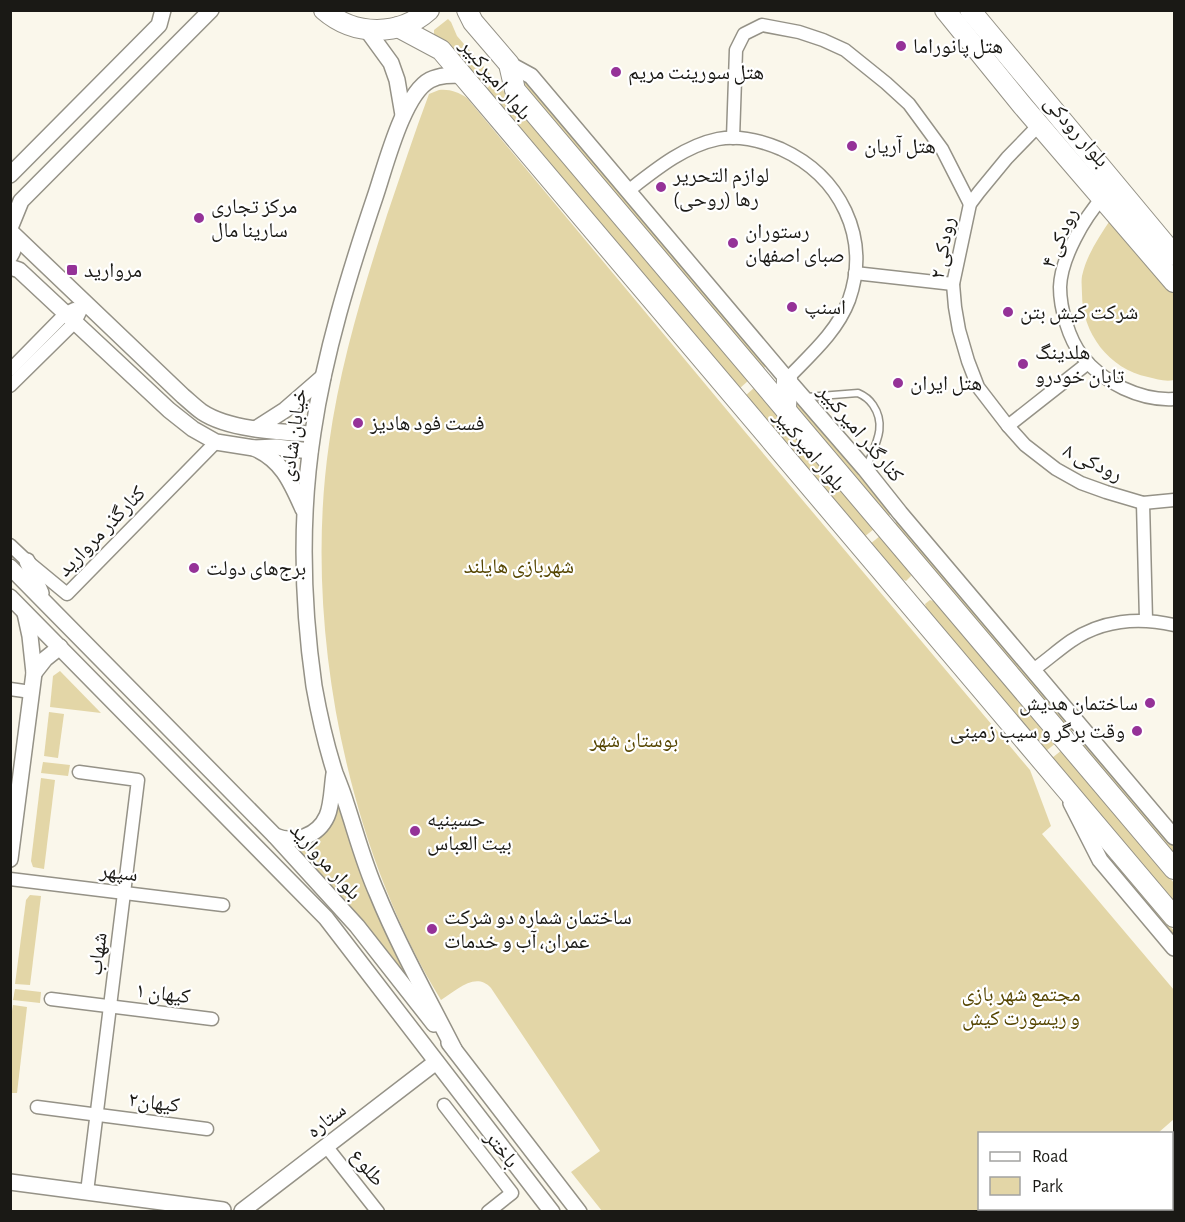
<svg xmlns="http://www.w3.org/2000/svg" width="1185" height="1222" viewBox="0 0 1185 1222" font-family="'Alegreya Sans','Noto Naskh Arabic',sans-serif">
<rect width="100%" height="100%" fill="#faf7eb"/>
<!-- green -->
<g fill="#e3d6a7">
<path d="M448 19 451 22 457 36 490 74 480 82 447 44 434 34V30Z"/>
<path d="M495 81 749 380 739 389 486 89Z"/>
<path d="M527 81 767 365 763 369 522 84Z"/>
<path d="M439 90C450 89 458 92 467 98L746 433 1030 770 1051 826 1042 834 1174 990V1119L1158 1133 980 1134V1208L1069 1209 1066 1211H602L571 1172 600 1151 491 988C475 971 456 991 441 1000 346 845 303 624 329 444 340 365 363 290 387 215 401 174 414 134 429 94Z"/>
<path d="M1111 219 1174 294V380C1165 382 1157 379 1148 377 1109 369 1082 333 1082 294 1082 288 1081 282 1082 276 1087 254 1099 237 1111 219Z"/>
<path d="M755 387 874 529 864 537 745 396Z"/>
<path d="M792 394 892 513 888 517 791 402Z"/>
<path d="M898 520 1074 728 1070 732 894 524Z"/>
<path d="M880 536 909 570 911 576 906 581 900 578 870 544Z"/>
<path d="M930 600 936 602 1056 743 1046 751 927 610 925 604Z"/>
<path d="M60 671 101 713 50 707 53 676Z"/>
<path d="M49 712 64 714 58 758 44 756Z"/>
<path d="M1080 735 1174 847V855L1076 739Z"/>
<path d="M1062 750 1174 883V903L1052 758Z"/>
<path d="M43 762 70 765 68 776 41 773Z"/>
<path d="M41 778 55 780 44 869 33 867 31 861Z"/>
<path d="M340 804 424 1005 290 846 328 827Z"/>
<path d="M1113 859 1174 931V939L1109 862Z"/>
<path d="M30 895 41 896 30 985 15 984 26 900Z"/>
<path d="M15 989 41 992 40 1003 13 1000Z"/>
<path d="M13 1005 27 1007 17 1093H10V1023Z"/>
</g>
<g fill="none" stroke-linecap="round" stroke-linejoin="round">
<defs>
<path id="service" d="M807 397 858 393C865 396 869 399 873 405 888 427 874 446 866 469"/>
<g id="minor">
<path d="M1039 125 1007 158 979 192 970 204 953 284 955 307 959 330 968 361 978 387 1008 426 1025 445 1056 469 1081 483 1106 492 1143 503 1174 500"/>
<path d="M733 138 736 50 744 34 762 25 799 32 823 40 845 50 886 83 909 104 942 149 970 204"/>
<path d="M628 191C655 170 684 146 718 139 739 135 762 141 781 149 840 176 871 237 849 300 837 332 810 355 787 379"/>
<path d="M1103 197C1084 218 1061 258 1060 287 1060 309 1069 339 1082 356 1103 383 1141 401 1174 399"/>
<path d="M855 273 953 284"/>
<path d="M10 370 66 313 74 309"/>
<path d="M10 386 75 322 85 302"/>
<path d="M1008 426 1088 363"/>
<path d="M1143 503 1146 620"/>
<path d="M10 545 27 561 67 594 216 442"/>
<path d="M1033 670C1046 661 1058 650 1071 641 1102 620 1139 617 1174 625"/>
<path d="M10 689 31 692"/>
<path d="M79 772 138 780 87 1192"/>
<path d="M10 879 223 905"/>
<path d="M51 999 212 1019"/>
<path d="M444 1105 512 1193 488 1212"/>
<path d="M37 1107 207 1129"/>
<path d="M326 1146 378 1212"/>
<path d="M1172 1198 1174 1195"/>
<path d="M1155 1212 1159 1208"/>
</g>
<g id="tertiary">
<path d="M367 30 391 63 397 80 403 115"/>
<path d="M509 64 531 76 787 379 865 469 900 513 1174 837"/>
<path d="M10 175 159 25 163 10"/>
<path d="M10 228 21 201 211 10"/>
<path d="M10 231 183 396C189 401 195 407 202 412 229 430 280 432 312 434"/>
<path d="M10 232C16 240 16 247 10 256"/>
<path d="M10 267 19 270 169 410 193 429 216 442 254 448 276 447 310 451"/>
<path d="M257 428 285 410 323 377"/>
<path d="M254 448C282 460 291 482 303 509"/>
<path d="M27 561 41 593"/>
<path d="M10 567 275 836 357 926 434 1024"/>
<path d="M10 597 326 918 552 1212"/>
<path d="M34 673 45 659 60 647"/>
<path d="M1071 803 1100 860 1174 948"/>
<path d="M275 836C295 844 318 836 327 816 332 805 332 786 334 774"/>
<path d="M10 859 34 673 30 636 25 613"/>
<path d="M449 1043 579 1212"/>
<path d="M454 1049C428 998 399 947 377 893 364 864 356 833 346 803 343 793 339 783 335 773 326 745 319 714 314 686 302 602 300 516 313 432 325 352 349 274 375 197 385 168 403 94 430 80 440 75 451 75 462 75"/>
<path d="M10 1182 223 1210"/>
<path d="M242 1211 436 1062"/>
</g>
<g id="primary">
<path d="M324 10C354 36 399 37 429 10"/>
<path d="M467 10 473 22 509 64 515 90 1174 869"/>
<path d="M945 10 1022 105 1174 282"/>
<path d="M970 10 1174 255"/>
<path d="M398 27 441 50 1174 917"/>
<path d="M786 410 787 379"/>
</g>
</defs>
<!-- service casing -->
<use href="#service" stroke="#959287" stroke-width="9"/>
<!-- minor casing -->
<use href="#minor" stroke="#959287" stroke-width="15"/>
<!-- tertiary casing -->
<use href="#tertiary" stroke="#959287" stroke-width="18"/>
<!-- primary casing -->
<use href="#primary" stroke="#959287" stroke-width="22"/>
<!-- service -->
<use href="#service" stroke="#fff" stroke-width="6"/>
<!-- minor -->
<use href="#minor" stroke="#fff" stroke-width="12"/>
<!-- tertiary -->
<use href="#tertiary" stroke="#fff" stroke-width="15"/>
<!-- primary -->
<use href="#primary" stroke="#fff" stroke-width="20"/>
</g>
<!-- markers -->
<g fill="#953298" stroke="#fff" stroke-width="2">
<circle cx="901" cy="46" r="6"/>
<circle cx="616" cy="72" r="6"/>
<circle cx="852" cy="146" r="6"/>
<circle cx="661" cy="187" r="6"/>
<circle cx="199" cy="218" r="6"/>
<circle cx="733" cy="243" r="6"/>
<rect x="66" y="264" width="12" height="12" rx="3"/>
<circle cx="792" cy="307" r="6"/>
<circle cx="1008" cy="312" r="6"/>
<circle cx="1023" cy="364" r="6"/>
<circle cx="898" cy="383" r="6"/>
<circle cx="358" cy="423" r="6"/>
<circle cx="194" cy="568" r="6"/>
<circle cx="1150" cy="703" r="6"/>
<circle cx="1137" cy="731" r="6"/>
<circle cx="415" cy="831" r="6"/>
<circle cx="432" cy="929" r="6"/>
</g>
<g text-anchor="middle" stroke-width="4.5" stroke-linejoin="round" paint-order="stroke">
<!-- poi labels -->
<g font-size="21" fill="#1a1915" stroke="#fff" text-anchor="start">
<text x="913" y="53">هتل پانوراما</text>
<text x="628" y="79">هتل سورینت مريم</text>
<text x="864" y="153">هتل آریان</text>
<text x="673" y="182">لوازم التحریر<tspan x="673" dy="24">رها (روحی)</tspan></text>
<text x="211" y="213">مرکز تجاری<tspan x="211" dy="24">سارینا مال</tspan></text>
<text x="745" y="238">رستوران<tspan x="745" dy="24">صبای اصفهان</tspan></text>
<text x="84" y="277">مروارید</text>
<text x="804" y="314">اسنپ</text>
<text x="1020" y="319">شرکت کیش بتن</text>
<text x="1035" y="359">هلدینگ<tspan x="1035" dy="24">تابان خودرو</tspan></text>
<text x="910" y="390">هتل ایران</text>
<text x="370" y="430">فست فود هادیز</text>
<text x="206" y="575">برج‌های دولت</text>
<text x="1138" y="710" text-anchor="end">ساختمان هدیش</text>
<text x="1125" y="738" text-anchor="end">وقت برگر و سیب‌ زمینی</text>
<text x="427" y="826">حسینیه<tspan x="427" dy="24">بیت العباس</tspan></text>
<text x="444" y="924">ساختمان شماره دو شرکت<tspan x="444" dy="24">عمران، آب و خدمات</tspan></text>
</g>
<!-- street labels -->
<g font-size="21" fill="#1a1915" stroke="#fff">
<text transform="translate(496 79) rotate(50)" y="7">بلوار امیرکبیر</text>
<text transform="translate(1077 131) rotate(49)" y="7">بلوار رودکی</text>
<text transform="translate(1059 238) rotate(-67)" y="7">رودکی ۴</text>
<text transform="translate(942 248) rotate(-80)" y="7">رودکی ۲</text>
<text transform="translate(861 433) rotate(50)" y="7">کنارگذر امیرکبیر</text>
<text transform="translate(293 435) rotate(-82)" y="7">خیابان شادی</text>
<text transform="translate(810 450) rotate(50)" y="7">بلوار امیرکبیر</text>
<text transform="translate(1093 462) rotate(25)" y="7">رودکی ۸</text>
<text transform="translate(101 531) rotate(-46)" y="7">کنارگذر مروارید</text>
<text transform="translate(326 861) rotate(48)" y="7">بلوار مروارید</text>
<text transform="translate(119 872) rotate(7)" y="7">سپهر</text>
<text transform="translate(97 954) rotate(-83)" y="7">شهاب</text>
<text transform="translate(163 993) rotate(7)" y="7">کیهان ۱</text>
<text transform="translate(154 1102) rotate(7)" y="7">کیهان۲</text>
<text transform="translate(326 1120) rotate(-37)" y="7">ستاره</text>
<text transform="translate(502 1149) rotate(52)" y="7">باختر</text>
<text transform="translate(368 1167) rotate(52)" y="7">طلوع</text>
</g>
<!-- park labels -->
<g font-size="21" fill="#554500" stroke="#fff">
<text x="519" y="573">شهربازی هایلند</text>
<text x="634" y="747">بوستان شهر</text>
<text x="1021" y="1001">مجتمع شهر بازی<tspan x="1021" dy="24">و ریسورت کیش</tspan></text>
</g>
</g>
<!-- border -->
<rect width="1185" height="1222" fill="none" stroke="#1a1915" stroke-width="24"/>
<!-- legend -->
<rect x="978" y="1132" width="195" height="78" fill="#ffffff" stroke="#a3a3a1" stroke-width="1.5"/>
<rect x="990" y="1152" width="30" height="9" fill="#ffffff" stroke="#a3a3a1" stroke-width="1.5"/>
<text x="1032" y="1162" font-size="18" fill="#1a1915">Road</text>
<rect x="990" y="1177" width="30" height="18" fill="#e3d6a7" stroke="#a3a3a1" stroke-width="1.5"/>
<text x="1032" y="1192" font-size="18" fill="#1a1915">Park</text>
</svg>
